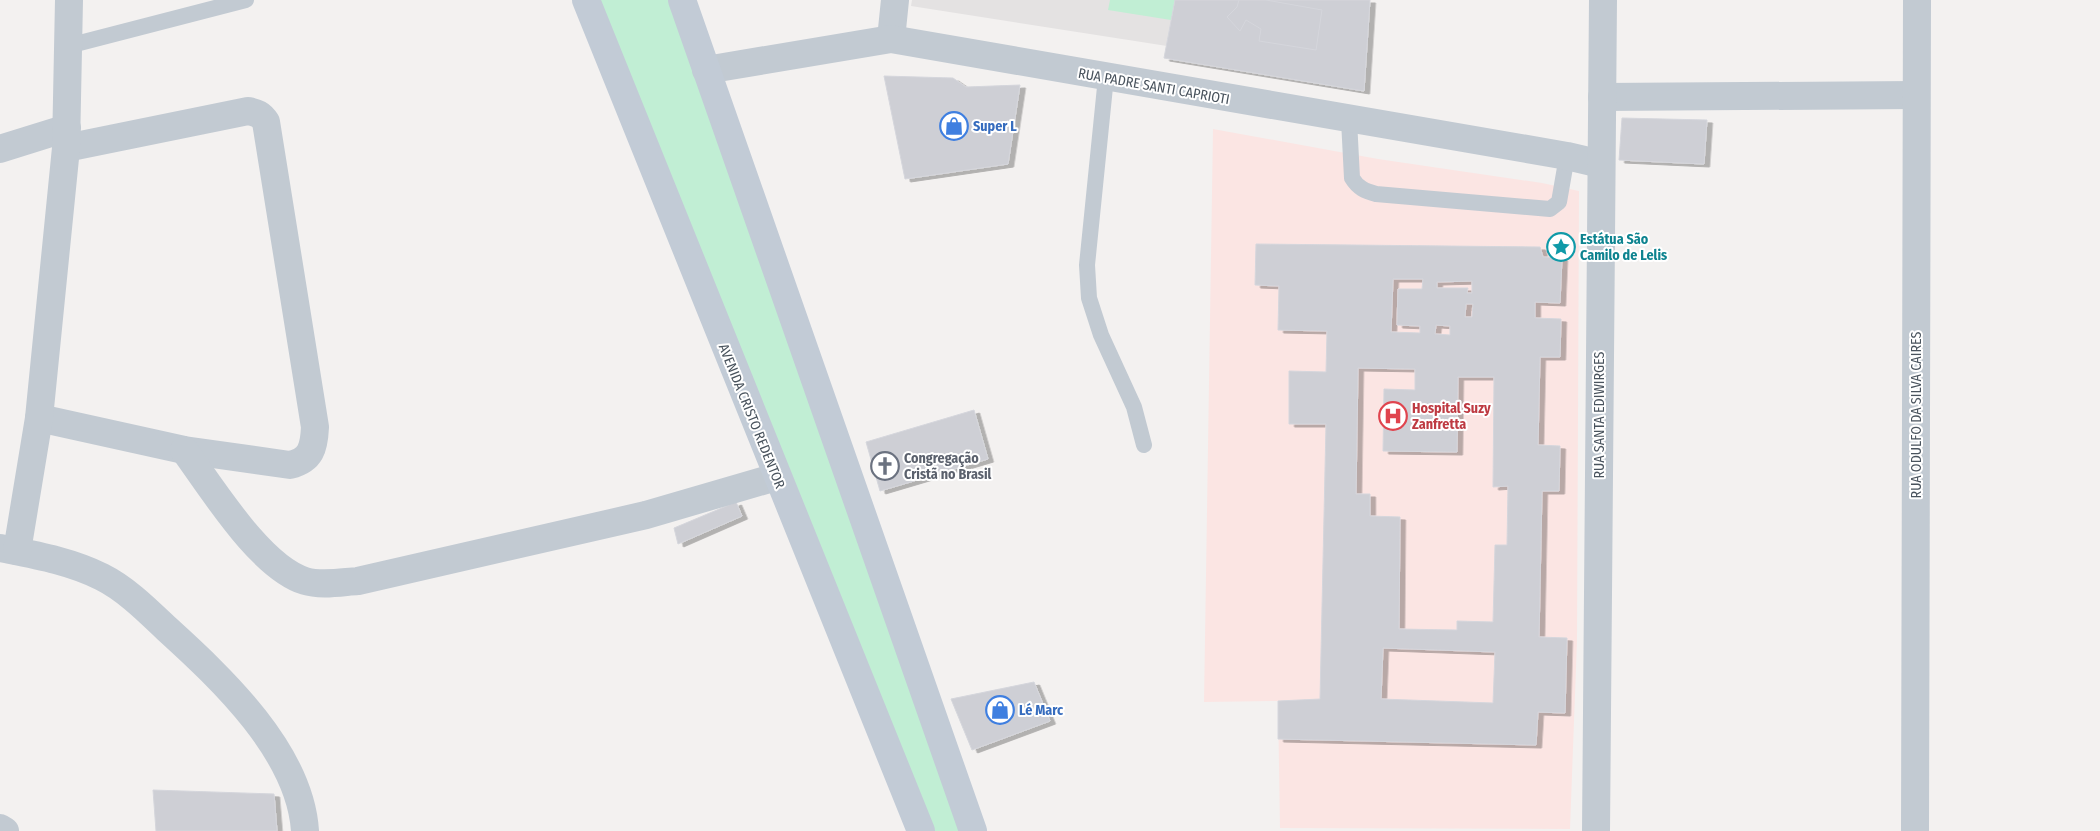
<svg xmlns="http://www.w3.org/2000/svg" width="2100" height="831" viewBox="0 0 2100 831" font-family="'Fira Sans Condensed',sans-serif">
<defs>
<filter id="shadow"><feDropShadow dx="5.5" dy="3" stdDeviation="0" flood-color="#0004"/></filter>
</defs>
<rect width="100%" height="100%" fill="#f3f1f0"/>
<!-- education -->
<path fill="#e4e2e2" d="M912 0H1175L1167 46 911 6Z"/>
<!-- medical -->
<path fill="#fbe5e3" d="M1213 129 1378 159 1542 183 1579 191 1577 641 1570 829 1280 828 1278 701 1204 702Z"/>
<!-- green -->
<g fill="#c1eed4">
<path d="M592 0H670L971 831H933Z"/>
<path d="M1110 0H1175L1171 20 1108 10Z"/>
</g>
<!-- building -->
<g fill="#cecfd5" stroke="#d5d6dc" fill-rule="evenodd" filter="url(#shadow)">
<path d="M1175 0H1370L1364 91 1164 58Z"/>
<path d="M1239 0H1266L1322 10 1316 50 1259 41 1261 29 1246 20 1240 31 1227 17 1237 7Z"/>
<path d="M884 76 953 78 966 87 1020 85 1008 164 905 179Z"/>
<path d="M1622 118 1707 120 1704 164 1619 160Z"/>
<path d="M1256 244 1540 247 1543 257 1562 258 1560 303 1535 302V318L1561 319 1560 357H1540L1538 445 1560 446 1559 491H1542L1539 637 1567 638 1565 713 1538 712 1536 745 1278 739V701L1320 699 1326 424H1289V371L1326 372 1327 331 1278 330 1279 286 1255 285ZM1393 279H1423L1422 289H1398L1397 325 1420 326V333L1391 332ZM1472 281V293H1467L1468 288H1437V282ZM1466 304H1473L1472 317H1465ZM1436 325 1450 326V335L1435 334ZM1358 368 1415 369V390L1384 389 1383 451 1457 452 1458 377H1494L1493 487 1508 486 1507 545H1495L1493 622 1457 621V630L1399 629 1400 517 1370 516V494H1356ZM1383 648 1495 652 1493 703 1381 699Z"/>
<path d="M974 410 988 459 880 491 866 442Z"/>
<path d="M736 502 742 516 678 544 674 528Z"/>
<path d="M1034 682 1050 721 972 750 951 699Z"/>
<path d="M153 790 274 794 277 831H156Z"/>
</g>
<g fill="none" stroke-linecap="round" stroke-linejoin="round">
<!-- service -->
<g stroke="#c2cad2" stroke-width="16">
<path d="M68 46 246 0"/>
<path d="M1106 77 1087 265 1089 298 1101 335 1134 407 1144 445"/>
<path d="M1349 120 1352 178C1358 188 1365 191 1376 194L1550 209 1559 202 1567 156"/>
</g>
<!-- minor -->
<g stroke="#c2cad2" stroke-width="28">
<path d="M891 39 895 0"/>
<path d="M706 70 891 39 1567 156 1601 164"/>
<path d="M1602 97 1916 95"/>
<path d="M0 149 67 128"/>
<path d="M39 418 184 450 290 465C311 460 314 448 315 427L266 122C261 114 257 113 248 111L66 148"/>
<path d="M184 450C212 488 260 567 305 581 321 586 342 582 358 581L646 515 776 477"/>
<path d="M0 548C35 555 70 561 102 577 126 589 147 610 167 629 222 679 300 752 305 831"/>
<path d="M17 551 39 418 66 148 69 0"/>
<path d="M0 828 5 831"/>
<path d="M1596 831 1603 0"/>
<path d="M1915 831 1917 0"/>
</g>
<!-- secondary -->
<g stroke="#c2cbd6" stroke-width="28">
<path d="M586 0 921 831"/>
<path d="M682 0 973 831"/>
</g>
</g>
<!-- icons -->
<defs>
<symbol id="shop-ring" viewBox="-11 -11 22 22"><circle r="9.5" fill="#fff" stroke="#3f7fe0" stroke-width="1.5"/><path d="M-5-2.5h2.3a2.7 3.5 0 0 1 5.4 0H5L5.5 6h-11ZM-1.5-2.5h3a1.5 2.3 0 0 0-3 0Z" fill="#3f7fe0"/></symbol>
<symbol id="sight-ring" viewBox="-11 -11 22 22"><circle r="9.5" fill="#fff" stroke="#0f9aa8" stroke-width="1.5"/><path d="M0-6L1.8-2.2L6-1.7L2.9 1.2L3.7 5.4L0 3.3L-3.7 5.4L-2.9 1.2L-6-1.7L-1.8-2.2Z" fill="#0f9aa8"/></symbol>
<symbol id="hospital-ring" viewBox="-11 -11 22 22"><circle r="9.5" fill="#fff" stroke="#e0444e" stroke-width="1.5"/><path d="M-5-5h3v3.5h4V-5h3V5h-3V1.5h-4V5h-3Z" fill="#e0444e"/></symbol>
<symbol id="church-ring" viewBox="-11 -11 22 22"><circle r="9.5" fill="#fff" stroke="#6b7280" stroke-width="1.5"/><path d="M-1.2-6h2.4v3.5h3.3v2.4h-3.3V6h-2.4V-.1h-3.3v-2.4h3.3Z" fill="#6b7280"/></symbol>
</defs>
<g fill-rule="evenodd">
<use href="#shop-ring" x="938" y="110" width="32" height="32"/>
<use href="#sight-ring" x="1545" y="231" width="32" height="32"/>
<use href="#hospital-ring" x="1377" y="400" width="32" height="32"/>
<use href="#church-ring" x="869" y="450" width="32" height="32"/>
<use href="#shop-ring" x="984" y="694" width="32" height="32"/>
</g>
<g text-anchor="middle" stroke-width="4" stroke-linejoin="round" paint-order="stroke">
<!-- street labels -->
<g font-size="14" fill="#49535d" stroke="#fff">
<text transform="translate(1154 86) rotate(10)" y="5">RUA PADRE SANTI CAPRIOTI</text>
<text transform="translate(1599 415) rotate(-90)" y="5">RUA SANTA EDIWIRGES</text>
<text transform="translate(1916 415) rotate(-90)" y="5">RUA ODULFO DA SILVA CAIRES</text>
<text transform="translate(752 416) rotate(68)" y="5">AVENIDA CRISTO REDENTOR</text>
</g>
<!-- shop labels -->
<g font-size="14" font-weight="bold" fill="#366cbe" stroke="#fff" text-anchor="start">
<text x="973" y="131">Super L</text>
<text x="1019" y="715">Lé Marc</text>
</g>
<!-- culture labels -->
<g font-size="14" font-weight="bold" fill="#0d838f" stroke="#fff" text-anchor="start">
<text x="1580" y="244">Estátua São<tspan x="1580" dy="16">Camilo de Lelis</tspan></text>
</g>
<!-- health labels -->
<g font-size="14" font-weight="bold" fill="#be3a42" stroke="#fff" text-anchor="start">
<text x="1412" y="413">Hospital Suzy<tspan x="1412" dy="16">Zanfretta</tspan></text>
</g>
<!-- worship labels -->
<g font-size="14" font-weight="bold" fill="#5b616d" stroke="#fff" text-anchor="start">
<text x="904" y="463">Congregação<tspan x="904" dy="16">Cristã no Brasil</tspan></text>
</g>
</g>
</svg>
